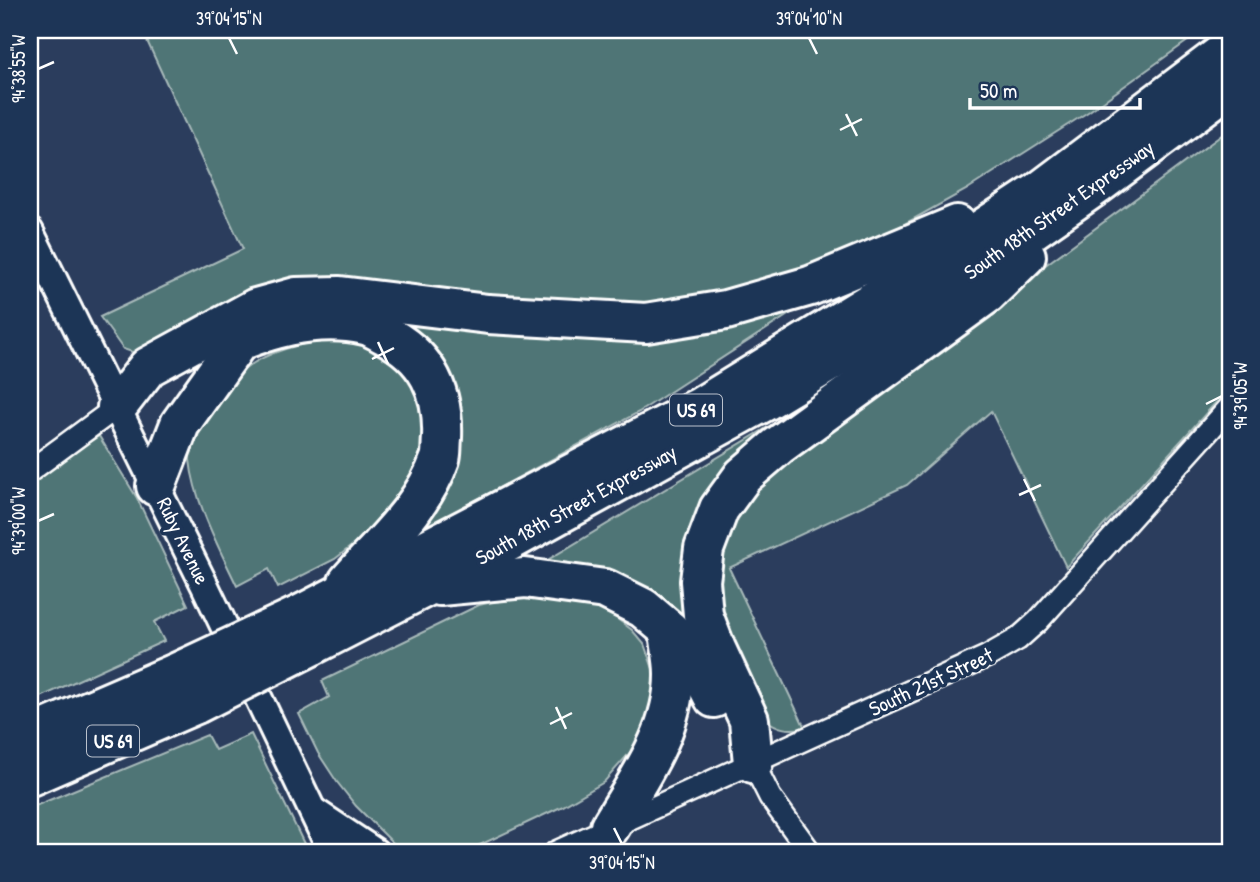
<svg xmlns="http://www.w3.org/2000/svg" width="1260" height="882" viewBox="0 0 1260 882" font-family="'Patrick Hand',sans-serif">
<rect width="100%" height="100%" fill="#2b3d5d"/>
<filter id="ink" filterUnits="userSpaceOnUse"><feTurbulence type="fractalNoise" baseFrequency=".0143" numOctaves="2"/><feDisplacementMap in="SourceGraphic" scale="14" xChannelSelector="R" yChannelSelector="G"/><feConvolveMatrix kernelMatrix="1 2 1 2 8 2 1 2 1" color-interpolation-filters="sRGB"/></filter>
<g filter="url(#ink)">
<!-- green -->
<g fill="#507576" stroke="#a8baba" stroke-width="2">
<path d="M142 30H1203L1088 112 966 190 881 237 763 286 643 305 518 301 318 277 284 282 149 348 132 352 123 349 100 317 243 249Z"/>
<path d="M1230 129V387L1066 567 991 411 907 485 729 568 805 728C788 730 779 730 765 719L723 632 716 568 734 513 774 465Z"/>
<path d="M802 306 639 412 425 528 418 520 445 475 393 321Z"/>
<path d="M339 339 357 340 403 364 424 409 423 444 411 479 401 497 368 533 335 559 278 588 269 569 237 586C220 550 194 501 190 460 188 441 198 427 209 412 218 400 227 384 239 374 265 350 305 342 339 339Z"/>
<path d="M783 418 788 427 754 452 698 632 548 567 546 561Z"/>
<path d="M99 436 137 498 188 605 154 622 164 641 30 702V480Z"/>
<path d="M540 594 588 603 608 612 632 630 644 644 656 677V695L640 741 604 782 563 806 465 852H402L356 806 337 782 318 753 299 714 329 697 322 681 479 605 513 597Z"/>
<path d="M251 734 308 852H30V808L207 735 215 750Z"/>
</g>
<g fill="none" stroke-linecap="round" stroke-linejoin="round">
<defs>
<g id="minor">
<path d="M30 471 117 407"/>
<path d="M753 763 770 797 810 852"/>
<path d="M556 852 988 656 1018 639 1038 621 1230 407"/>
</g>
<g id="tertiary">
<path d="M30 232 205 586 332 852"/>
<path d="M315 812 375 852"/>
</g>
<g id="motorway">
<path d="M245 339C282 325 325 316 365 325 371 326 378 331 384 334 427 356 444 391 442 438 441 445 442 453 440 459 423 508 381 544 348 582"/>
<path d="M117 407 148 367 256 308 296 297 340 296 488 314 646 323 726 310 810 286 957 225"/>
<path d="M156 486 180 424 239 341"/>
<path d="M440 586 525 578 605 589 643 608 669 630 694 659 714 698"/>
<path d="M296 617 702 406 873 301 1040 191 1230 48"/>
<path d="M311 646 424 588 767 400 935 298 1097 185 1230 86"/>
<path d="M30 736 176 673"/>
<path d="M753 763 749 720 716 649 703 615 700 581 704 549 719 509 743 476 778 446 987 294 1026 256"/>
<path d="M30 776 196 704"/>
<path d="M610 827C638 780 675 730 674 673 674 659 670 644 669 630"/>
</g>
</defs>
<!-- minor casing -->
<use href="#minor" stroke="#fff" stroke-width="26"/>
<!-- tertiary casing -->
<use href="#tertiary" stroke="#fff" stroke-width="32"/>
<!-- motorway casing -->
<use href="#motorway" stroke="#fff" stroke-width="44"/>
<!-- minor -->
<use href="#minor" stroke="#1d3557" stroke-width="21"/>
<!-- tertiary -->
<use href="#tertiary" stroke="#1d3557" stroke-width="26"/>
<!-- motorway -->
<use href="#motorway" stroke="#1d3557" stroke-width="38"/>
<defs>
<g id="motorway-bridge">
<path d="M176 673 296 617"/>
<path d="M196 704 311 646"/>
</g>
</defs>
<!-- motorway-bridge casing -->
<use href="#motorway-bridge" stroke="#fff" stroke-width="44" stroke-linecap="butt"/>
<!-- motorway-bridge -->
<use href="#motorway-bridge" stroke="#1d3557" stroke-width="38"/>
</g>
</g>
<!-- ticks -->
<path fill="none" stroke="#fff" stroke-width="2.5" d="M229 38 237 54M809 38 817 54M38 69 54 62M846 114 857 136M840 130 862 119M378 342 388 364M372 359 394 348M1206 404 1222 396M1024 479 1035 501M1019 495 1041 485M38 521 54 514M556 707 566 729M550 724 572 713M614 828 622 844"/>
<g text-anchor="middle" stroke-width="7" stroke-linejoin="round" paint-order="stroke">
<!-- shield labels -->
<g fill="#1d3557" stroke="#bbc2cd" stroke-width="2">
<rect x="670" y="394.5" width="52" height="31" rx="5"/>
<rect x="87" y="725.5" width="52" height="31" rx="5"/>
</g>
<g font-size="19" font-weight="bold" fill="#fff">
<text x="696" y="417">US 69</text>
<text x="113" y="748">US 69</text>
</g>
<!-- street labels -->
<g font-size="21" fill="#fff" stroke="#1d3557">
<text transform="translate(1059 210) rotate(-35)" y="7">South 18th Street Expressway</text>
<text transform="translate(576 505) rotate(-29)" y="7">South 18th Street Expressway</text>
<text transform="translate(183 541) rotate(64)" y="7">Ruby Avenue</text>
<text transform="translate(931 682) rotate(-25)" y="7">South 21st Street</text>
</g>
</g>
<!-- margin -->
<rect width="1260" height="882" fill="none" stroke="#1d3557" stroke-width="77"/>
<!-- scale -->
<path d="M970 98v10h170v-10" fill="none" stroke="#ffffff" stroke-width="3.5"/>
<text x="980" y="98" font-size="21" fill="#ffffff" stroke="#1d3557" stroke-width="5" paint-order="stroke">50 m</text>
<rect x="38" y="38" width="1184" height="806" fill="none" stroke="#fff" stroke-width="2.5"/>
<g font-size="18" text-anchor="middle" fill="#fff">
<text x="229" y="25">39°04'15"N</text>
<text x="809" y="25">39°04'10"N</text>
<text transform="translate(19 69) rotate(-90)" y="6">94°38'55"W</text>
<text transform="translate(1241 396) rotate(-90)" y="6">94°39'05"W</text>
<text transform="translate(19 521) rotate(-90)" y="6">94°39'00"W</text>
<text x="622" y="869">39°04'15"N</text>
</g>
</svg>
